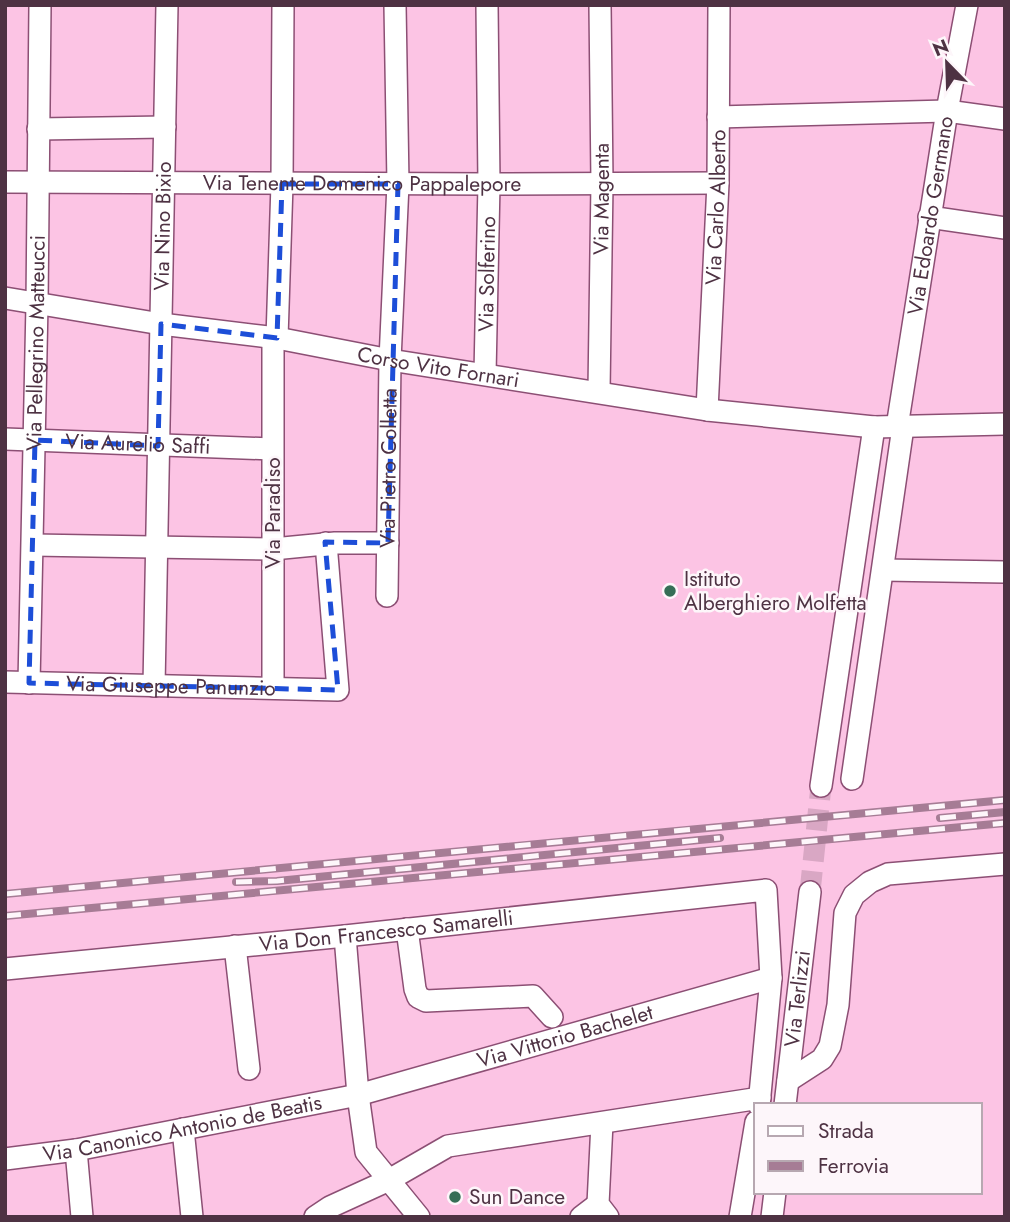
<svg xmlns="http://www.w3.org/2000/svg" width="1010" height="1222" viewBox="0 0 1010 1222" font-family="Jost,sans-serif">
<rect width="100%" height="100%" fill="#fcc4e4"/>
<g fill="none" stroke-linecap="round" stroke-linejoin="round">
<!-- minor-tunnel -->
<path stroke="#d9a7c4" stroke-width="21" stroke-dasharray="21 10" stroke-linecap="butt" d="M810 892 821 786"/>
<defs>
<g id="minor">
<path d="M718 117 947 111 1005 119"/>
<path d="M38 129 165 127"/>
<path id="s1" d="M5 182 489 184 718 183"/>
<path d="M929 217 1005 228"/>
<path id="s2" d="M5 298 161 324 277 338 390 360 707 410 874 427 1005 424"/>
<path d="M273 338V688"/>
<path d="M277 338 282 184 283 5"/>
<path id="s3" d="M485 374 489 184 487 5"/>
<path id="s4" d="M599 391 602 183 600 5"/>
<path id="s5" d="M707 410 718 183 719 5"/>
<path id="s6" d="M897 427 947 111 967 5"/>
<path id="s7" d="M5 439 272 449"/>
<path d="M33 545 273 549 335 543H388"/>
<path d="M883 570 1005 572"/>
<path id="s8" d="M387 596 390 360 398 184 395 5"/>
<path id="s9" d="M5 682 338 690 326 543"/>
<path id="s10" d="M29 683 37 304 40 5"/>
<path id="s11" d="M154 686 167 5"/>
<path d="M852 779 903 427"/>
<path d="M821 786 874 427"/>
<path d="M407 929 415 989 418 997 426 1001 533 996 552 1017"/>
<path d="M345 936 358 1095 366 1152 419 1217"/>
<path d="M235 946 249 1069"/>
<path id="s12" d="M5 969 345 936 766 890 771 978 759 1105"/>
<path d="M788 1081 822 1059 830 1046 838 1005 845 913 854 895 870 882 888 874 1005 864"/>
<path id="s13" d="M785 1105 810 892"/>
<path d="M602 1123 598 1204 608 1217"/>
<path d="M183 1129 192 1217"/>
<path d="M76 1150 82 1217"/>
<path id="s14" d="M5 1159 76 1150 358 1095 771 978"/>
<path d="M315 1217 330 1207 389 1180 448 1146 760 1098"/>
<path d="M581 1217 598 1204"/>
<path d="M740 1217 756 1122"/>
<path d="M772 1217 775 1192"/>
</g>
</defs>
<!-- minor casing -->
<use href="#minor" stroke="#8c4f74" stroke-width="24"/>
<!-- minor -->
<use href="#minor" stroke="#fff" stroke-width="21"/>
<defs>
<g id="rail">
<path d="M940 818 1005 812"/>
<path d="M236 882 277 881 720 838"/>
<path d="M5 894 1005 800"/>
<path d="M5 916 1005 823"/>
</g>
</defs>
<!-- rail casing -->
<use href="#rail" stroke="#a67c95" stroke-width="8"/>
<!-- rail -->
<use href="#rail" stroke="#fdf6fa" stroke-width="5" stroke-dasharray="16" stroke-linecap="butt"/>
</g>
<!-- marked area -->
<path fill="none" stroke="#1d4ed8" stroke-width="5" stroke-dasharray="14 9" stroke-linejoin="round" d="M282 184H398L388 543 325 542 338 690 29 683 35 440 158 446 161 324 277 338Z"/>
<!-- markers -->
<g fill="#366e56" stroke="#fdf6fa" stroke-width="2.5">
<circle cx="670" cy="591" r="7"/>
<circle cx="455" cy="1197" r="7"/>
</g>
<g text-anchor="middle" stroke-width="5" stroke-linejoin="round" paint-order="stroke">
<!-- street labels -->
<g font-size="21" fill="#4e3243" stroke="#fdf6fa">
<text dy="7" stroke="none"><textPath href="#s1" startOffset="357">Via Tenente Domenico Pappalepore</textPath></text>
<text dy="7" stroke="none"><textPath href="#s4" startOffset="192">Via Magenta</textPath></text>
<text dy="7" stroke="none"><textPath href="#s5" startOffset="203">Via Carlo Alberto</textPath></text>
<text dy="7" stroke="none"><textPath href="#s6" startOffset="214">Via Edoardo Germano</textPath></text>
<text dy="7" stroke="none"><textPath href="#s11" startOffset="460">Via Nino Bixio</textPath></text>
<text dy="7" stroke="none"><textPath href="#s3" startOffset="100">Via Solferino</textPath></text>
<text dy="7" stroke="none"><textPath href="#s10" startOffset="340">Via Pellegrino Matteucci</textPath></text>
<text dy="7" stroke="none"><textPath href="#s2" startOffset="439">Corso Vito Fornari</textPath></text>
<text dy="7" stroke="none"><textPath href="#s7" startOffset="133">Via Aurelio Saffi</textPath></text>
<text dy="7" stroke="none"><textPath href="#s8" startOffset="128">Via Pietro Colletta</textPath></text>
<text transform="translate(273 513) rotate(-90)" y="7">Via Paradiso</text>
<text dy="7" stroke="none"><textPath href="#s9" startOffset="166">Via Giuseppe Panunzio</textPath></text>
<text dy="7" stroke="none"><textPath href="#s12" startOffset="383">Via Don Francesco Samarelli</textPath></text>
<text dy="7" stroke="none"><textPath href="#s13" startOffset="107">Via Terlizzi</textPath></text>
<text dy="7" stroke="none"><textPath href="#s14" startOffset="574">Via Vittorio Bachelet</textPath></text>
<text dy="7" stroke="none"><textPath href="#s14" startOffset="180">Via Canonico Antonio de Beatis</textPath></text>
</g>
<!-- poi labels -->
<g font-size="21" fill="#4e3243" stroke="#fdf6fa" text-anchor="start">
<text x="684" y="586">Istituto<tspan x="684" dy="24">Alberghiero Molfetta</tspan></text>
<text x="469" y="1204">Sun Dance</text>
</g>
</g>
<!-- border -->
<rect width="1010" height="1222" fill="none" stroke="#4e3243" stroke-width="14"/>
<!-- legend -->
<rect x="754" y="1103" width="228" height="91" fill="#fdf6fa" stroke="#b7a8b1" stroke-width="2"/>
<rect x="768" y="1126" width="35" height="10" fill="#ffffff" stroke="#b7a8b1" stroke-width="2"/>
<text x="818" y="1138" font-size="21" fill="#4e3243">Strada</text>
<rect x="768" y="1161" width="35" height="10" fill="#a67c95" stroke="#b7a8b1" stroke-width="2"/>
<text x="818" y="1173" font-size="21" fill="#4e3243">Ferrovia</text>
<!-- north arrow -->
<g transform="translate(947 63) rotate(337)" stroke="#fdf6fa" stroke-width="5" paint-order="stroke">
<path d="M0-5L12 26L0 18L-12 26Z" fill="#4e3243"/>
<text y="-10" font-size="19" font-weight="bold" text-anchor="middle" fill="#4e3243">N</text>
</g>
</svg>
